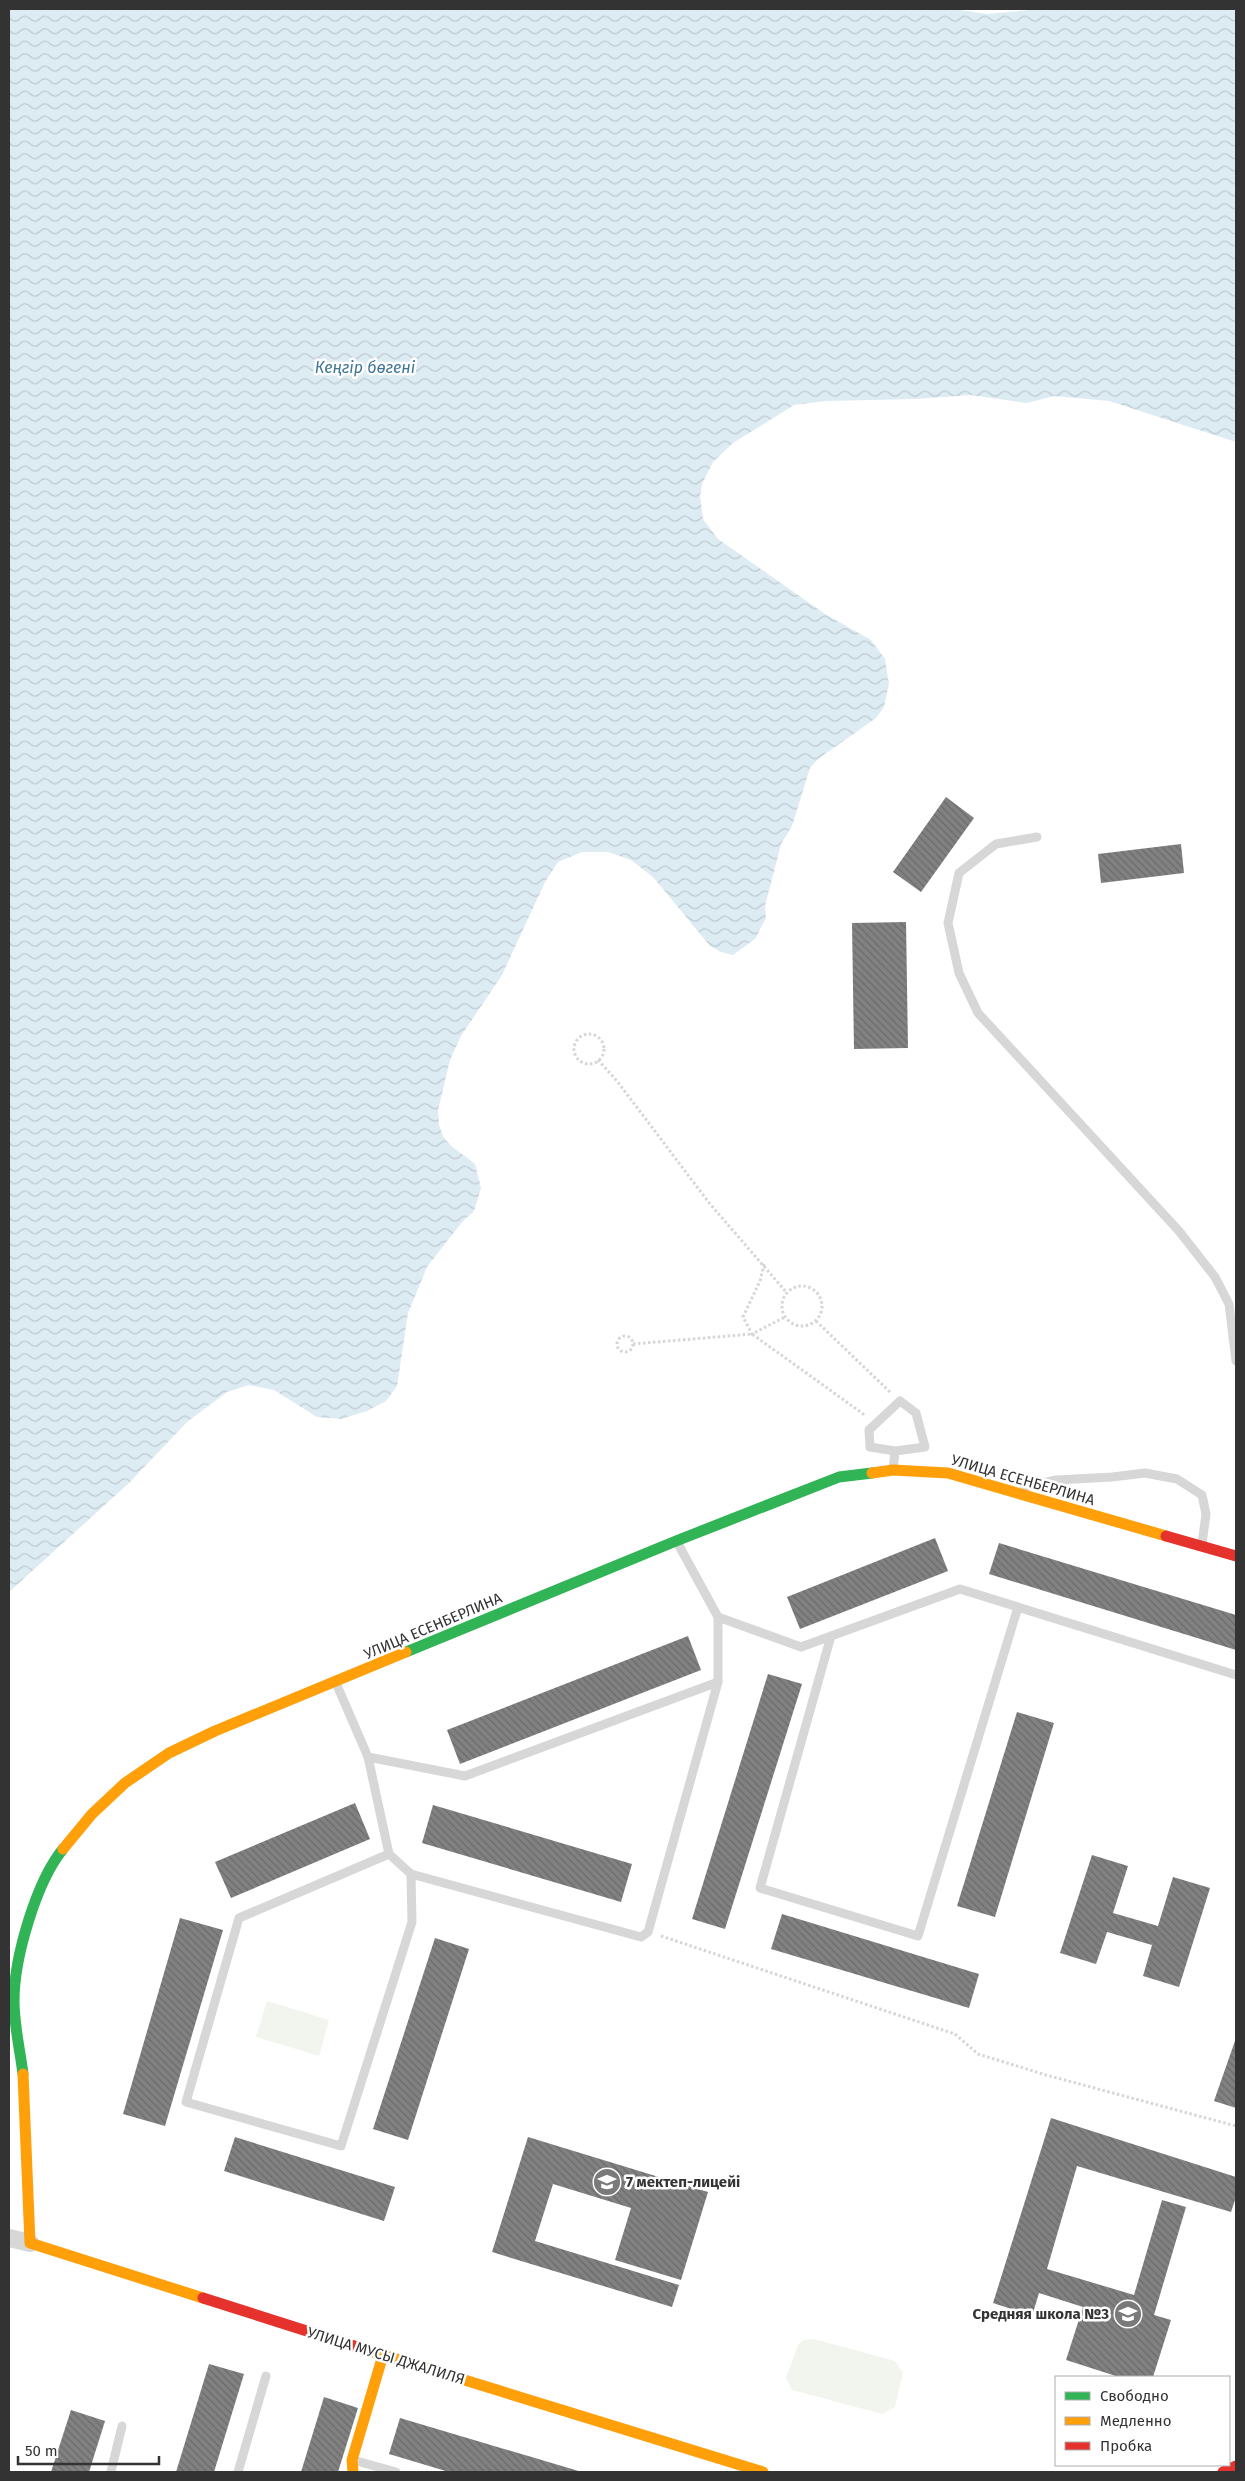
<svg xmlns="http://www.w3.org/2000/svg" width="1245" height="2481" viewBox="0 0 1245 2481" font-family="'Fira Sans',sans-serif">
<defs>
<pattern id="water-waves" width="16" height="10" patternUnits="userSpaceOnUse" patternTransform="scale(1.25)"><rect width="16" height="10" fill="#ddebf3"/><path d="M0 5q4-4 8 0t8 0" fill="none" stroke="#becad1"/></pattern>
<pattern id="building-back-hatch" width="6" height="6" patternUnits="userSpaceOnUse" patternTransform="scale(1.25)"><rect width="6" height="6" fill="#818181"/><path d="M-1 5l2 2M0 0l6 6M5-1l2 2" fill="none" stroke="#6a6a6a"/></pattern>
</defs>
<rect width="100%" height="100%" fill="#fff"/>
<!-- grass -->
<g fill="#f1f5ed">
<path d="M267 2001 329 2020 319 2056 256 2037Z"/>
<path d="M814 2339 895 2361 903 2373 895 2407 882 2414 792 2390 786 2378 798 2345 803 2340Z"/>
</g>
<!-- water -->
<path fill="url(#water-waves)" d="M9 9H953L987 14 1041 9H1236V442L1109 401 1054 396 1027 403 971 395 916 399 826 401 794 405 733 443 713 462 702 484 700 496 703 519 718 539 825 614 871 640 885 659 889 684 884 707 876 718 818 759 810 768 792 826 781 844 765 906 766 918 755 939 733 955 721 952 710 946 653 877 631 860 608 852H582L558 862 545 882 502 975 461 1036 450 1060 438 1110 439 1125 443 1136 450 1145 475 1164 481 1188 474 1211 462 1222 427 1267 408 1313 397 1386 386 1401 367 1411 341 1419 317 1417 274 1390 249 1385 227 1392 187 1422 129 1483 9 1592Z"/>
<!-- building -->
<g fill="url(#building-back-hatch)">
<path d="M946 797 974 818 921 892 893 872Z"/>
<path d="M1181 844 1184 873 1101 883 1098 854Z"/>
<path d="M906 922 908 1048 854 1049 852 923Z"/>
<path d="M935 1538 948 1571 800 1629 787 1597Z"/>
<path d="M999 1543 1236 1615V1650L989 1574Z"/>
<path d="M688 1636 701 1670 460 1764 447 1730Z"/>
<path d="M768 1674 802 1684 725 1929 692 1919Z"/>
<path d="M1017 1712 1054 1723 995 1917 957 1906Z"/>
<path d="M355 1803 370 1839 231 1898 215 1862Z"/>
<path d="M433 1805 632 1864 621 1902 422 1843Z"/>
<path d="M1092 1855 1128 1866 1113 1913 1158 1926 1173 1877 1210 1888 1179 1987 1143 1976 1152 1945 1107 1932 1096 1964 1060 1953Z"/>
<path d="M782 1914 979 1974 969 2008 771 1949Z"/>
<path d="M180 1918 223 1930 165 2126 123 2114Z"/>
<path d="M435 1938 469 1949 408 2140 373 2129Z"/>
<path d="M1236 2038V2108L1214 2101Z"/>
<path d="M1051 2118 1236 2177V2197L1231 2212 1077 2166 1047 2269 1134 2295 1162 2200 1186 2207 1154 2315 1171 2320 1153 2377H1119L1066 2360 1083 2307 1039 2293 1032 2316 993 2303Z"/>
<path d="M235 2137 395 2187 384 2221 224 2171Z"/>
<path d="M528 2137 708 2192 681 2280 615 2260 631 2208 553 2184 535 2241 679 2285 672 2307 492 2252Z"/>
<path d="M209 2364 244 2374 214 2472H176Z"/>
<path d="M324 2397 358 2408 338 2472H301Z"/>
<path d="M71 2410 105 2421 89 2472H51Z"/>
<path d="M400 2418 582 2472H449L389 2454Z"/>
</g>
<g fill="none" stroke-linecap="round" stroke-linejoin="round">
<!-- path -->
<g stroke="#d6d6d6" stroke-width="3" stroke-dasharray="2.5 2.5" stroke-linecap="butt">
<circle cx="589" cy="1049" r="15"/>
<path d="M598 1060 617 1081 710 1204 787 1293"/>
<path d="M764 1264 760 1281 743 1317 752 1334 785 1317"/>
<circle cx="802" cy="1306" r="20"/>
<path d="M816 1321 890 1392"/>
<circle cx="625" cy="1344" r="8"/>
<path d="M633 1344 752 1334 866 1416"/>
<path d="M661 1936 955 2034 978 2054 1046 2075 1236 2126"/>
</g>
<!-- lane -->
<g stroke="#d7d7d7" stroke-width="9">
<path d="M1037 837 996 844 959 873 948 923 959 973 978 1013 1179 1231 1215 1277 1229 1304 1236 1361"/>
<path d="M893 1470 895 1451 925 1447 916 1413 900 1401 869 1430 870 1447 895 1451"/>
<path d="M1024 1487 1056 1480 1112 1477 1145 1473 1177 1479 1202 1495 1206 1514 1202 1544"/>
<path d="M677 1542 718 1617 801 1647 960 1589 1236 1675"/>
<path d="M831 1636 760 1888 918 1936 1018 1607"/>
<path d="M336 1683 368 1757 465 1776 718 1682V1617"/>
<path d="M368 1757 389 1854 411 1874 412 1922 341 2146 186 2102 239 1918 389 1854"/>
<path d="M411 1874 641 1937 648 1932 718 1682"/>
<path d="M353 2460 396 2472"/>
<path d="M111 2472 122 2426"/>
<path d="M238 2472 266 2376"/>
</g>
<!-- street -->
<path stroke="#d7d7d7" stroke-width="18" d="M9 2238 30 2243"/>
<!-- fast -->
<g stroke="#30b455" stroke-width="11">
<path d="M406 1652 676 1541 839 1477 872 1473"/>
<path d="M23 2074C20 2050 14 2025 14 2001 14 1958 36 1882 63 1849"/>
</g>
<!-- slow -->
<g stroke="#ff9f0a" stroke-width="11">
<path d="M872 1473 893 1470 948 1473 1166 1536"/>
<path d="M63 1849 92 1814 125 1783 169 1753 215 1731 406 1652"/>
<path d="M23 2074 30 2243 203 2298"/>
<path d="M354 2346 763 2472"/>
<path d="M353 2472 352 2460 383 2355"/>
</g>
<!-- jam -->
<g stroke="#e5322d" stroke-width="11">
<path d="M1166 1536 1236 1556"/>
<path d="M203 2298 354 2346"/>
<path d="M1223 2472 1236 2466"/>
</g>
</g>
<!-- icons -->
<defs>
<symbol id="school-disc" viewBox="-11 -11 22 22"><circle r="9.5" fill="#7a7a7a" stroke="#fff"/><path d="M0-5L7-2L0 1L-7-2ZM-4 1L0 2.5L4 1V4Q0 6-4 4Z" fill="#fff"/></symbol>
</defs>
<g fill-rule="evenodd">
<use href="#school-disc" x="591" y="2166" width="32" height="32"/>
<use href="#school-disc" x="1112" y="2298" width="32" height="32"/>
</g>
<g text-anchor="middle" stroke-width="5" stroke-linejoin="round" paint-order="stroke">
<!-- street labels -->
<g font-size="15" fill="#333" stroke="#fff">
<text transform="translate(1023 1480) rotate(16)" y="5">УЛИЦА ЕСЕНБЕРЛИНА</text>
<text transform="translate(433 1626) rotate(-23)" y="5">УЛИЦА ЕСЕНБЕРЛИНА</text>
<text transform="translate(386 2356) rotate(17)" y="5">УЛИЦА МУСЫ ДЖАЛИЛЯ</text>
</g>
<!-- poi labels -->
<g font-size="15" font-weight="bold" fill="#333" stroke="#fff" text-anchor="start">
<text x="626" y="2187">7 мектеп-лицейі</text>
<text x="1109" y="2319" text-anchor="end">Средняя школа №3</text>
</g>
<!-- water labels -->
<g font-size="16" font-style="italic" fill="#3f7597" stroke="#fff">
<text x="365" y="373">Кеңгір бөгені</text>
</g>
</g>
<!-- border -->
<rect width="1245" height="2481" fill="none" stroke="#333333" stroke-width="20"/>
<!-- legend -->
<rect x="1055" y="2376" width="175" height="90" fill="#ffffff" stroke="#adadad"/>
<rect x="1065" y="2392" width="25" height="8" fill="#30b455" stroke="#adadad"/>
<text x="1100" y="2401" font-size="15" fill="#333333">Свободно</text>
<rect x="1065" y="2417" width="25" height="8" fill="#ff9f0a" stroke="#adadad"/>
<text x="1100" y="2426" font-size="15" fill="#333333">Медленно</text>
<rect x="1065" y="2442" width="25" height="8" fill="#e5322d" stroke="#adadad"/>
<text x="1100" y="2451" font-size="15" fill="#333333">Пробка</text>
<!-- scale -->
<path d="M18 2456v8h141v-8" fill="none" stroke="#333333" stroke-width="2.5"/>
<text x="25" y="2456" font-size="15" fill="#333333" stroke="#ffffff" stroke-width="4" paint-order="stroke">50 m</text>
</svg>
